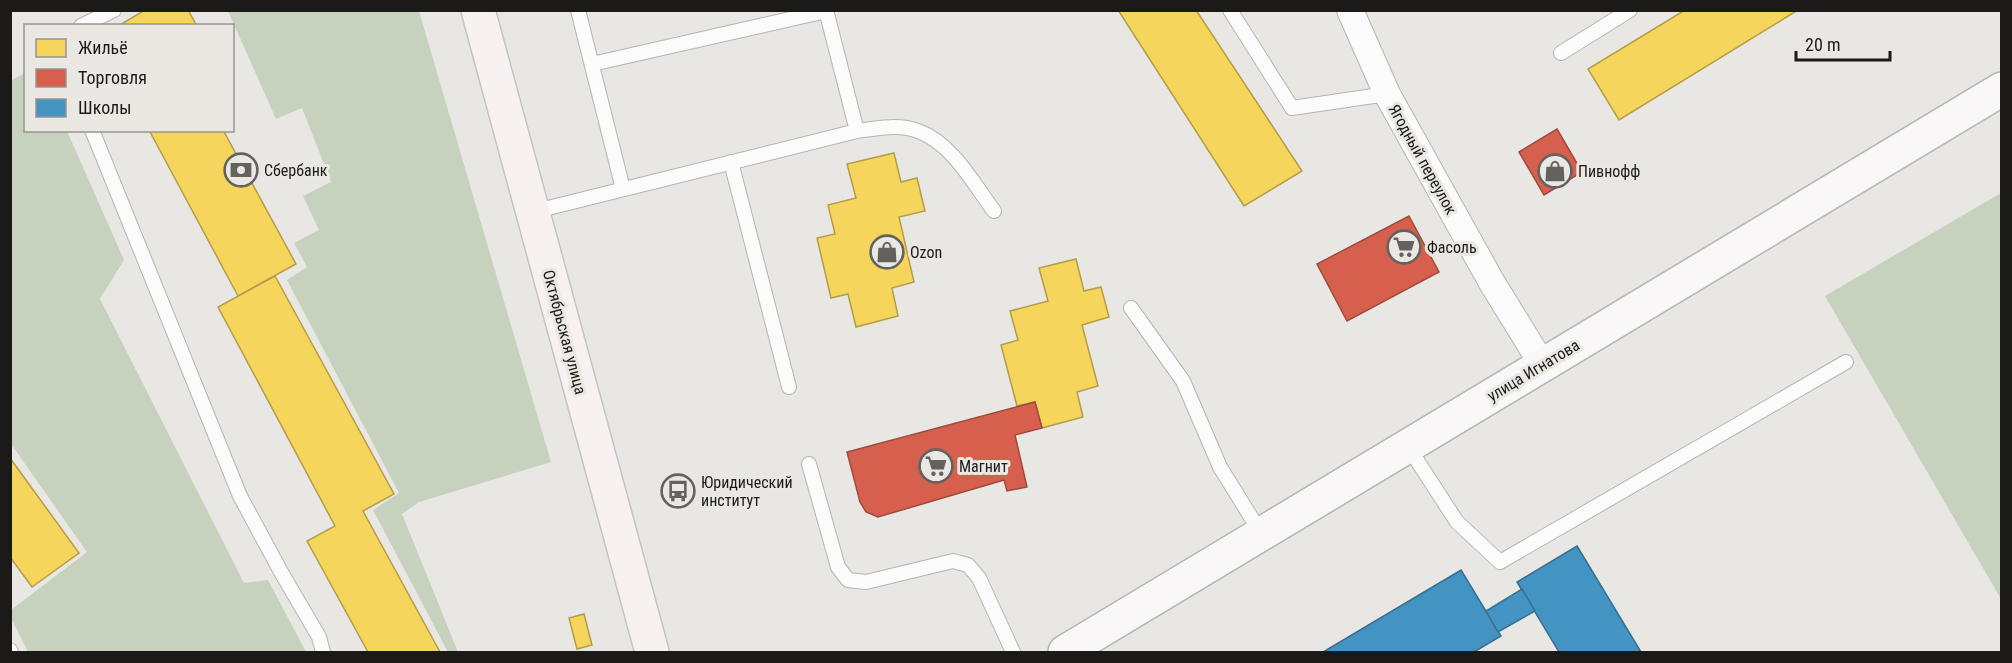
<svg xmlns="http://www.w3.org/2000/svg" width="2012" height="663" viewBox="0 0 2012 663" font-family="'Roboto Condensed',sans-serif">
<rect width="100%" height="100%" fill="#e9e7e4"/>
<!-- green -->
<g fill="#c6d1be">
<path d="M228 11H419L551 462 419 502 402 514 458 652H448L373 510 399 493 287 280 307 267 294 243 319 230 303 196 331 182 302 108 276 119Z"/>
<path d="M25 73 26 130 67 131 124 260 100 299 244 583 268 580 306 652H28L11 618V610L87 552 11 444 10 81Z"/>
<path d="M2001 193V599L1825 296Z"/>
</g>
<!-- homes -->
<g fill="#f6d55c" stroke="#b49d48" stroke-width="1.5">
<path d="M145 10H188L197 26H118Z"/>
<path d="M1118 10H1196L1302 171 1244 206Z"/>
<path d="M1685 10H1798L1619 120 1588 69Z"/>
<path d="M149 130H223L296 264 238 296Z"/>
<path d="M894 153 901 182 917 178 925 211 899 217 914 282 892 288 898 316 856 327 848 294 831 298 817 238 835 234 828 205 856 198 847 164Z"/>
<path d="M1076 259 1084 291 1101 287 1109 317 1082 325 1098 386 1077 392 1083 417 1042 428 1035 402 1017 406 1001 345 1018 340 1010 311 1048 301 1039 268Z"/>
<path d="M275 276 394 494 363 511 440 652H368L307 541 335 526 218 307Z"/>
<path d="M10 458 79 553 32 587 10 557Z"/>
<path d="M584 614 592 645 577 649 569 618Z"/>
</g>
<!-- shops -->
<g fill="#d6604d" stroke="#9e4b3d" stroke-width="1.5">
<path d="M1557 129 1582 172 1544 195 1519 152Z"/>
<path d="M1409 216 1439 272 1347 321 1317 264Z"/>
<path d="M1035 402 1042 428 1015 435 1027 487 1007 491 1004 480 878 517 866 512 860 502 847 452Z"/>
</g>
<!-- schools -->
<g fill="#4393c3" stroke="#376f90" stroke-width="1.5">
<path d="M1577 546 1641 652H1559L1517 582Z"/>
<path d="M1461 570 1501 636 1474 652H1323Z"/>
<path d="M1522 589 1535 611 1498 632 1486 611Z"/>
</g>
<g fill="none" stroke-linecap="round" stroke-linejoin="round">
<defs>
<g id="lane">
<path d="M578 10 623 189"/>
<path d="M826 10 857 131"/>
<path d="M1230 10 1292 108 1387 94"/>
<path d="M81 26 114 10"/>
<path d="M1561 53 1630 10"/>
<path d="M592 64 826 11"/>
<path d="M92 130 240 496 281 572 319 637 323 652"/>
<path d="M731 162 789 387"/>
<path d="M532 212 857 131C877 128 899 124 918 131 952 143 973 183 994 211"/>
<path d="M1131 308 1183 381 1220 467 1262 535"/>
<path d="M1407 445 1457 522 1500 562 1846 362"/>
<path d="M809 464 838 567 848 580 866 582 953 561 968 565 979 578 1013 652"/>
<path d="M10 650 11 652"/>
</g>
<path id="street" d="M1350 10 1387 94 1491 281 1542 364"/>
<path id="secondary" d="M1065 652 2002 89"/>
<path id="primary" d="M478 10 652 652"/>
</defs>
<!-- lane casing -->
<use href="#lane" stroke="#b5b4b1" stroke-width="16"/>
<!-- street casing -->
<use href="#street" stroke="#b5b4b1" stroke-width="28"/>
<!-- secondary casing -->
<use href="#secondary" stroke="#b5b4b1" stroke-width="36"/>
<!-- primary casing -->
<use href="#primary" stroke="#c5c4c3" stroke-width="36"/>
<!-- lane -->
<use href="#lane" stroke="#fcfbfb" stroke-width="14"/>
<!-- street -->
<use href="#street" stroke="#fcfbfb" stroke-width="26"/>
<!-- secondary -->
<use href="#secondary" stroke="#f9f7f7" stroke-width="33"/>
<!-- primary -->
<use href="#primary" stroke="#f7f2f1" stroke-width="33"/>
</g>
<!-- icons -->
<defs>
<symbol id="bank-ring" viewBox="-11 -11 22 22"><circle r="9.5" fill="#ebe7e2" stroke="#63625f" stroke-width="1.5"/><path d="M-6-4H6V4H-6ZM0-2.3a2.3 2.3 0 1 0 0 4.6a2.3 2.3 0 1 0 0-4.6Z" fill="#63625f"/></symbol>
<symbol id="shop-ring" viewBox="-11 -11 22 22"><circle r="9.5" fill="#ebe7e2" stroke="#63625f" stroke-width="1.5"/><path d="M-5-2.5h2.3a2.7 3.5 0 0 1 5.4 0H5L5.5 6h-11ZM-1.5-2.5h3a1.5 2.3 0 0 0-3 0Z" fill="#63625f"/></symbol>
<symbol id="supermarket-ring" viewBox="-11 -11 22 22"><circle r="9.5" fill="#ebe7e2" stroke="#63625f" stroke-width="1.5"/><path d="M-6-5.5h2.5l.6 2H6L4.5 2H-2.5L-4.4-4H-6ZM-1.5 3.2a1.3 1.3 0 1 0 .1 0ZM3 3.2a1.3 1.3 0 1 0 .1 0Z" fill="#63625f"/></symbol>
<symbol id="bus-ring" viewBox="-11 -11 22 22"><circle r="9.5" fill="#ebe7e2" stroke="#63625f" stroke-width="1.5"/><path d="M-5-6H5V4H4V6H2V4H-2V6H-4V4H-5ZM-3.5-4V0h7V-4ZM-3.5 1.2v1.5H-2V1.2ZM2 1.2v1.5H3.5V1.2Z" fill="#63625f"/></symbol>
</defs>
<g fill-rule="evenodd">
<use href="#bank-ring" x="222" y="151" width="38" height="38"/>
<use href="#shop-ring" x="1536" y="152" width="38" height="38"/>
<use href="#supermarket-ring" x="1385" y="228" width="38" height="38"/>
<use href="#shop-ring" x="868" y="233" width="38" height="38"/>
<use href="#supermarket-ring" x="917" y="447" width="38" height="38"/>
<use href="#bus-ring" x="659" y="472" width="38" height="38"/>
</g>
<g text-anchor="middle" stroke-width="6" stroke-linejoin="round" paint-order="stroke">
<!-- street labels -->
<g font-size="16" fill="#1b1a18" stroke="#ebe7e2">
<text transform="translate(1423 159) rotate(61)" y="6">Ягодный переулок</text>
<text transform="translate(565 332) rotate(75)" y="6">Октябрьская улица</text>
<text transform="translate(1533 370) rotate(-31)" y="6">улица Игнатова</text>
</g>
<!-- poi labels -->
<g font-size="16" fill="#1b1a18" stroke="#ebe7e2" text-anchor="start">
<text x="264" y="176">Сбербанк</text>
<text x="1578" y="177">Пивнофф</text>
<text x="1427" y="253">Фасоль</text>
<text x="910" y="258">Ozon</text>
<text x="959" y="472">Магнит</text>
<text x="701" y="488">Юридический<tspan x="701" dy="18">институт</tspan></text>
</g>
</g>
<!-- border -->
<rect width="2012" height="663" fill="none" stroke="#1b1a18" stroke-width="24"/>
<!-- legend -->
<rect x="24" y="24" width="210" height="108" fill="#ebe7e2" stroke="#989591" stroke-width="1.5"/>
<rect x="36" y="39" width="30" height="18" fill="#f6d55c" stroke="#989591" stroke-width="1.5"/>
<text x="78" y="54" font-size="18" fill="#1b1a18">Жильё</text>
<rect x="36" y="69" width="30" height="18" fill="#d6604d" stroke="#989591" stroke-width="1.5"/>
<text x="78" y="84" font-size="18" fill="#1b1a18">Торговля</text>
<rect x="36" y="99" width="30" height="18" fill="#4393c3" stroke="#989591" stroke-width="1.5"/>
<text x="78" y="114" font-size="18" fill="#1b1a18">Школы</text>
<!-- scale -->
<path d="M1796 51v9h94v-9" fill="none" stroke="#1b1a18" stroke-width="3"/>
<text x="1805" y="51" font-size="18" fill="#1b1a18" stroke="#ebe7e2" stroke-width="4.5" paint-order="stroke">20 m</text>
</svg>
